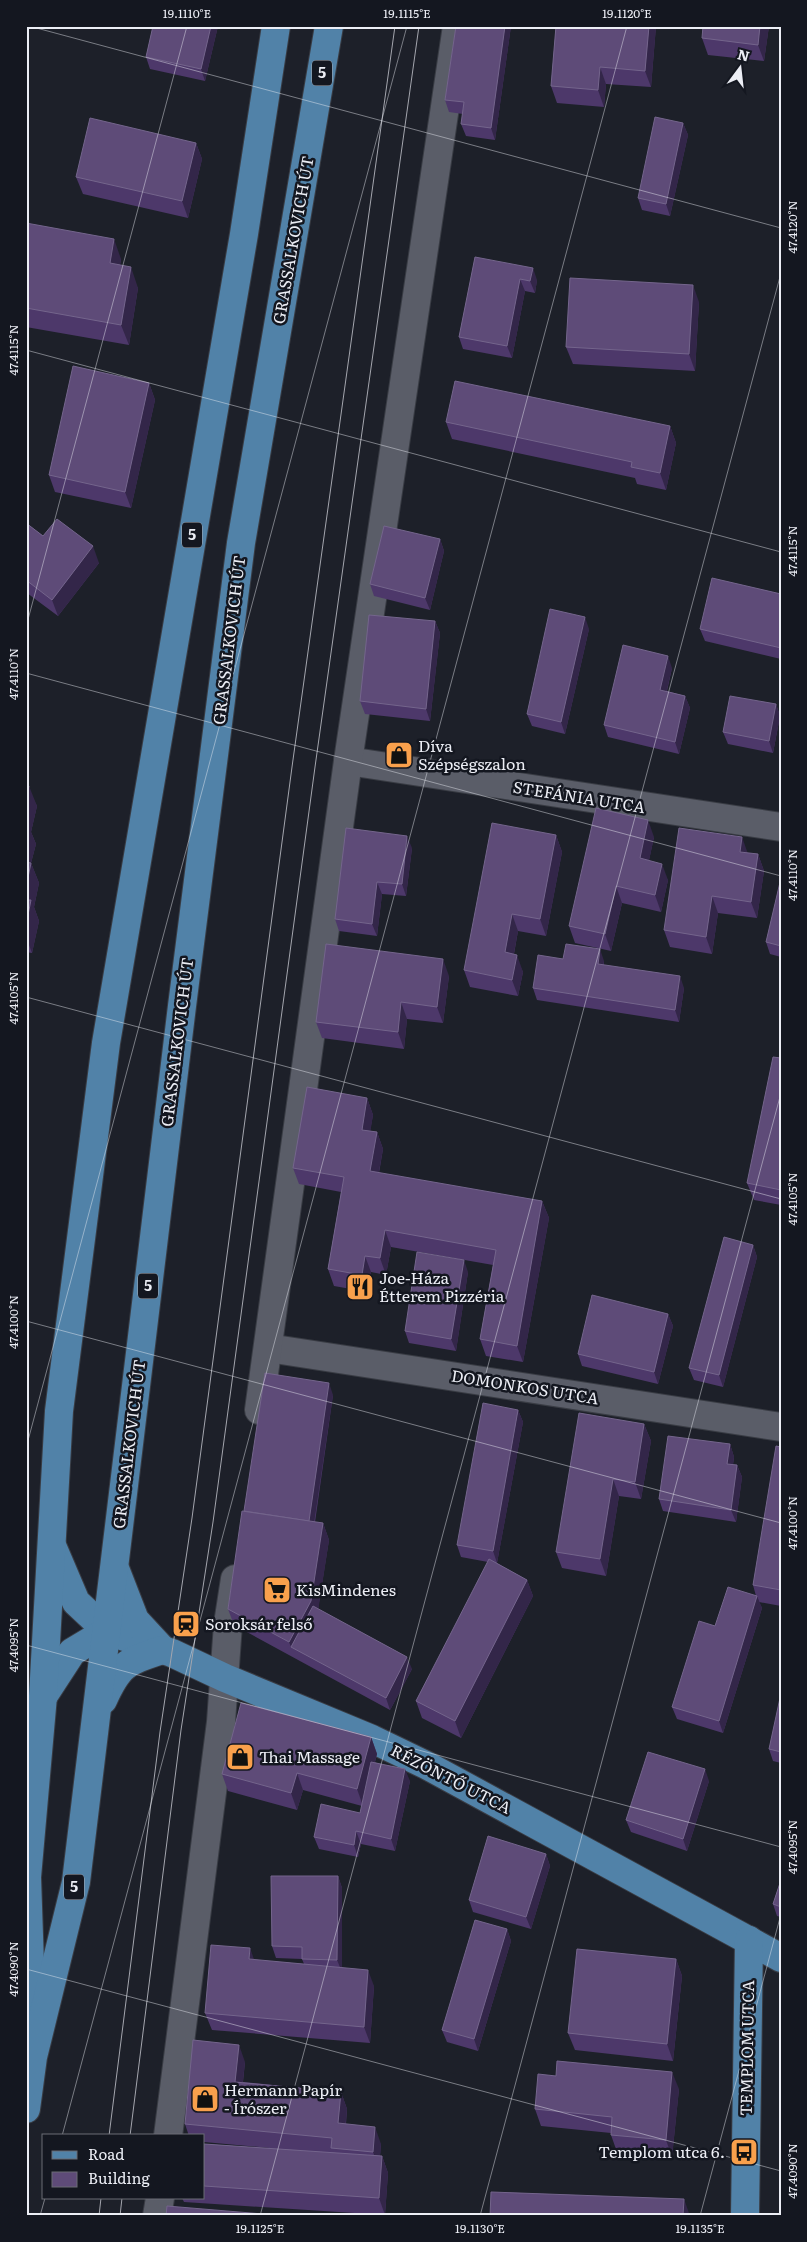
<svg xmlns="http://www.w3.org/2000/svg" width="807" height="2242" viewBox="0 0 807 2242" font-family="Literata,serif">
<rect width="100%" height="100%" fill="#1d2029"/>
<g fill="none" stroke-linecap="round" stroke-linejoin="round">
<defs>
<g id="minor">
<path d="M348 761 781 827"/>
<path d="M268 1348 781 1427"/>
<path d="M259 1410 348 761 457 26"/>
<path d="M168 2136 221 1722 228 1624 235 1579"/>
<path d="M157 2216 160 2198"/>
</g>
<g id="major">
<path d="M53 1548 76 1602 107 1631 172 1653 225 1678 372 1739 428 1766 781 1958"/>
<path d="M116 1571 135 1620 160 1647"/>
<path d="M44 1695 72 1652 107 1631"/>
<path d="M103 1700C119 1664 126 1662 162 1650"/>
<path d="M32 2023 27 1877 43 1696 59 1411 106 1043 244 234 276 26"/>
<path d="M26 2109 33 2057 76 1882 182 1006 241 543 329 26"/>
<path d="M745 2216 749 1940"/>
</g>
</defs>
<!-- minor casing -->
<use href="#minor" stroke="#393c44" stroke-width="30"/>
<!-- major casing -->
<use href="#major" stroke="#393c44" stroke-width="30"/>
<!-- minor -->
<use href="#minor" stroke="#5a5d68" stroke-width="28"/>
<!-- major -->
<use href="#major" stroke="#5182a8" stroke-width="28"/>
<!-- tram -->
<g stroke="#a4a6ae" stroke-width="1">
<path d="M109 2136 160 1732 192 1518 292 767 395 26"/>
<path d="M130 2136 181 1730 213 1522 315 767 419 26"/>
<path d="M99 2216 101 2198"/>
<path d="M120 2216 122 2198"/>
</g>
</g>
<!-- wall -->
<g fill="#4d386a">
<path d="M153 26H218L205 81 150 69 146 57Z"/>
<path d="M456 26H511L495 140 466 136 461 124 463 114 449 112 445 100Z"/>
<path d="M556 26H656L651 87 606 84 604 107 557 103 551 86Z"/>
<path d="M769 26 764 61 708 55 702 38Z"/>
<path d="M683 123 688 135 670 216 642 210 638 198Z"/>
<path d="M196 143 202 159 188 218 83 194 76 177Z"/>
<path d="M26 223 121 259 120 265 138 288 129 345 26 327Z"/>
<path d="M475 257 537 280 535 293 525 291 512 358 463 349 459 337Z"/>
<path d="M699 302 695 371 573 364 566 347Z"/>
<path d="M149 383 155 400 131 508 55 492 49 475Z"/>
<path d="M446 422 670 426 676 443 666 490 637 484 635 478 452 439Z"/>
<path d="M26 523 43 536 99 563 58 616 27 593 26 594Z"/>
<path d="M440 539 444 551 430 610 374 596 370 584Z"/>
<path d="M781 594V659L705 641 700 629Z"/>
<path d="M435 621 440 633 430 721 365 714 360 701Z"/>
<path d="M589 629 565 734 532 726 527 714Z"/>
<path d="M672 668 667 691 685 696 690 708 679 754 608 737 604 725Z"/>
<path d="M776 704 780 716 773 753 728 744 723 732Z"/>
<path d="M26 785 37 806 31 832 36 844 31 863 39 883 34 907 39 921 32 953 26 952Z"/>
<path d="M556 835 562 852 546 936 518 931 514 954 523 972 518 996 470 987 464 970Z"/>
<path d="M654 837 649 860 668 880 661 912 622 903 611 951 575 943 569 926Z"/>
<path d="M412 848 406 896 382 894 377 936 339 931 335 919Z"/>
<path d="M748 853 758 854 764 871 757 918 718 913 712 954 670 947 664 930Z"/>
<path d="M781 878V957L770 954 766 942Z"/>
<path d="M563 959 604 961V965L684 988 679 1022 537 1000 533 988Z"/>
<path d="M449 976 443 1023 407 1019 404 1049 322 1038 316 1022Z"/>
<path d="M781 1058V1205L754 1200 747 1183Z"/>
<path d="M367 1098 373 1115 370 1131 377 1132 383 1149 379 1173 542 1201 549 1218 523 1362 486 1356 480 1339 493 1265 391 1247 386 1275 371 1272 368 1292 334 1286 328 1269 341 1192 299 1184 293 1168Z"/>
<path d="M753 1245 757 1257 723 1387 694 1380 689 1368Z"/>
<path d="M468 1272 456 1351 409 1343 405 1331Z"/>
<path d="M668 1314 673 1326 658 1384 582 1366 578 1354Z"/>
<path d="M333 1395 315 1522 323 1523 329 1540 318 1609 412 1669 390 1710 234 1625 228 1609 244 1511Z"/>
<path d="M518 1410 523 1422 497 1563H496L527 1580 533 1596 461 1738 422 1718 416 1701 488 1562 461 1557 457 1545Z"/>
<path d="M644 1424 651 1441 641 1499 619 1496 606 1576 562 1568 556 1552Z"/>
<path d="M730 1444 734 1457 733 1465H737L742 1477 736 1522 663 1511 659 1499Z"/>
<path d="M781 1447V1606L759 1602 762 1608 723 1733 677 1719 672 1707 756 1596 753 1585Z"/>
<path d="M781 1698V1763L773 1761 769 1749Z"/>
<path d="M371 1737 377 1754 375 1762 410 1781 395 1851 361 1844 358 1857 319 1849 314 1837 360 1813 362 1806 303 1790 297 1810 228 1791 222 1774Z"/>
<path d="M709 1781 687 1851 631 1832 626 1820Z"/>
<path d="M546 1854 550 1866 531 1929 473 1912 469 1900Z"/>
<path d="M338 1876 342 1888V1967L374 1986 370 2043 212 2030 205 2013 254 1960 304 1964 302 1959 276 1958 272 1946Z"/>
<path d="M781 1880V1917L777 1916 773 1904Z"/>
<path d="M507 1929 511 1941 478 2051 447 2042 442 2030Z"/>
<path d="M676 1959 682 1976 673 2061 575 2050 568 2033Z"/>
<path d="M245 2062 243 2082 341 2092 347 2109 346 2124 381 2144 380 2156H382L388 2173 385 2215 184 2202 182 2198H204V2144L280 2149 204 2142V2136H189L185 2124Z"/>
<path d="M679 2089 672 2157 617 2152 611 2135V2133L541 2126 535 2109Z"/>
</g>
<!-- shaded-wall -->
<g fill="#332649">
<path d="M211 26H218L205 81 201 69Z"/>
<path d="M505 26H511L495 140 491 128Z"/>
<path d="M649 26H656L651 87 645 71Z"/>
<path d="M760 26H769L764 61 758 45Z"/>
<path d="M600 67 606 84 604 107 598 90Z"/>
<path d="M683 123 688 135 670 216 666 204Z"/>
<path d="M196 143 202 159 188 218 182 201Z"/>
<path d="M114 239 121 259 117 284 110 263Z"/>
<path d="M131 267 138 288 129 345 121 325Z"/>
<path d="M533 268 537 280 535 293 530 281Z"/>
<path d="M520 279 525 291 512 358 507 346Z"/>
<path d="M693 285 699 302 695 371 689 354Z"/>
<path d="M149 383 155 400 131 508 125 492Z"/>
<path d="M670 426 676 443 666 490 660 473Z"/>
<path d="M440 539 444 551 430 610 425 598Z"/>
<path d="M93 546 99 563 58 616 52 600Z"/>
<path d="M585 617 589 629 565 734 561 722Z"/>
<path d="M435 621 440 633 430 721 426 709Z"/>
<path d="M668 656 672 668 664 702 660 690Z"/>
<path d="M685 696 690 708 679 754 675 742Z"/>
<path d="M776 704 780 716 773 753 769 741Z"/>
<path d="M29 786 37 806 31 832 36 844 31 863 39 883 34 907 39 921 32 953 26 937V799Z"/>
<path d="M648 820 654 837 646 875 640 858Z"/>
<path d="M556 835 562 852 546 936 540 919Z"/>
<path d="M407 836 412 848 406 896 402 884Z"/>
<path d="M742 837 748 854 740 852Z"/>
<path d="M758 854 764 871 757 918 751 902Z"/>
<path d="M662 864 668 880 661 912 655 895Z"/>
<path d="M377 882 382 894 377 936 372 924Z"/>
<path d="M616 886 622 903 611 951 605 934Z"/>
<path d="M712 896 718 913 712 954 706 937Z"/>
<path d="M512 914 518 931 511 969 505 952Z"/>
<path d="M600 949 604 961 602 976 598 964Z"/>
<path d="M517 955 523 972 518 996 512 980Z"/>
<path d="M443 959 449 976 443 1023 437 1007Z"/>
<path d="M680 976 684 988 679 1022 675 1010Z"/>
<path d="M401 1002 407 1019 404 1049 398 1032Z"/>
<path d="M367 1098 373 1115 368 1146 362 1130Z"/>
<path d="M377 1132 383 1149 376 1188 370 1171Z"/>
<path d="M542 1201 549 1218 523 1362 517 1346Z"/>
<path d="M385 1230 391 1247 386 1275 380 1258Z"/>
<path d="M753 1245 757 1257 723 1387 719 1375Z"/>
<path d="M365 1256 371 1272 368 1292 362 1275Z"/>
<path d="M464 1260 468 1272 456 1351 451 1339Z"/>
<path d="M668 1314 673 1326 658 1384 654 1372Z"/>
<path d="M329 1383 333 1395 312 1537 308 1525Z"/>
<path d="M518 1410 523 1422 497 1563 493 1551Z"/>
<path d="M644 1424 651 1441 641 1499 635 1482Z"/>
<path d="M730 1444 734 1457 731 1476 727 1464Z"/>
<path d="M737 1465 742 1477 736 1522 731 1510Z"/>
<path d="M613 1479 619 1496 606 1576 600 1559Z"/>
<path d="M323 1523 329 1540 317 1618 291 1647 289 1642Z"/>
<path d="M527 1580 533 1596 461 1738 455 1721Z"/>
<path d="M757 1596 762 1608 723 1733 719 1721Z"/>
<path d="M407 1657 412 1669 390 1710 386 1698Z"/>
<path d="M371 1737 377 1754 363 1806 357 1789Z"/>
<path d="M405 1769 410 1781 395 1851 391 1839Z"/>
<path d="M705 1769 709 1781 687 1851 683 1839Z"/>
<path d="M297 1773 303 1790 297 1810 291 1793Z"/>
<path d="M356 1831 361 1844 358 1857 354 1845Z"/>
<path d="M546 1854 550 1866 531 1929 526 1917Z"/>
<path d="M338 1876 342 1888V1972L337 1960Z"/>
<path d="M507 1929 511 1941 478 2051 474 2039Z"/>
<path d="M250 1948 256 1965 249 1959Z"/>
<path d="M676 1959 682 1976 673 2061 667 2044Z"/>
<path d="M368 1970 374 1986 370 2043 364 2027Z"/>
<path d="M239 2045 245 2062 241 2098 235 2082Z"/>
<path d="M672 2072 679 2089 672 2157 666 2140Z"/>
<path d="M341 2092 347 2109 344 2140 338 2123Z"/>
<path d="M375 2127 381 2144 379 2169 373 2152Z"/>
<path d="M382 2156 388 2173 385 2215 379 2198Z"/>
<path d="M684 2199 690 2216H683Z"/>
</g>
<!-- building -->
<g fill="#5e4b78" stroke="#74658c">
<path d="M153 26H211L201 69 146 57Z"/>
<path d="M456 26H505L491 128 461 124 464 102 445 100Z"/>
<path d="M556 26H649L645 71 600 67 598 90 551 86Z"/>
<path d="M703 26H760L758 45 702 38Z"/>
<path d="M655 117 683 123 666 204 638 198Z"/>
<path d="M90 118 196 143 182 201 76 177Z"/>
<path d="M26 223 114 239 110 263 131 267 121 325 26 308Z"/>
<path d="M475 257 533 268 530 281 520 279 507 346 459 337Z"/>
<path d="M570 278 693 285 689 354 566 347Z"/>
<path d="M73 366 149 383 125 492 49 475Z"/>
<path d="M455 381 670 426 660 473 631 467 632 462 446 422Z"/>
<path d="M57 519 93 546 52 600 26 580V523L43 536Z"/>
<path d="M384 526 440 539 425 598 370 584Z"/>
<path d="M712 578 781 594V648L700 629Z"/>
<path d="M550 609 585 617 561 722 527 714Z"/>
<path d="M369 615 435 621 426 709 360 701Z"/>
<path d="M623 645 668 656 660 690 685 696 675 742 604 725Z"/>
<path d="M730 696 776 704 769 741 723 732Z"/>
<path d="M26 785 29 786 26 799Z"/>
<path d="M596 808 648 820 640 858 662 864 655 895 616 886 605 934 569 926Z"/>
<path d="M26 823H28L26 832Z"/>
<path d="M492 823 556 835 540 919 512 914 505 952 517 955 512 980 464 970Z"/>
<path d="M346 828 407 836 402 884 377 882 372 924 335 919Z"/>
<path d="M679 828 742 837 740 852 758 854 751 902 712 896 706 937 664 930Z"/>
<path d="M26 862 31 863 26 887Z"/>
<path d="M781 878V946L766 942Z"/>
<path d="M26 900H31L26 925Z"/>
<path d="M326 944 443 959 437 1007 401 1002 398 1032 316 1022Z"/>
<path d="M566 944 600 949 598 964 680 976 675 1010 533 988 538 955 563 959Z"/>
<path d="M773 1057 781 1058V1190L747 1183Z"/>
<path d="M307 1087 367 1098 362 1130 377 1132 370 1171 542 1201 517 1346 480 1339 496 1250 385 1230 380 1258 365 1256 362 1275 328 1269 344 1177 293 1168Z"/>
<path d="M724 1237 753 1245 719 1375 689 1368Z"/>
<path d="M417 1252 464 1260 451 1339 405 1331Z"/>
<path d="M592 1295 668 1314 654 1372 578 1354Z"/>
<path d="M265 1373 329 1383 309 1521 244 1511Z"/>
<path d="M483 1403 518 1410 493 1551 457 1545Z"/>
<path d="M579 1413 644 1424 635 1482 613 1479 600 1559 556 1552Z"/>
<path d="M668 1436 730 1444 727 1464 737 1465 731 1510 659 1499Z"/>
<path d="M776 1446 781 1447V1590L753 1585Z"/>
<path d="M242 1511 323 1523 311 1601 289 1642 228 1609Z"/>
<path d="M489 1559 527 1580 455 1721 416 1701Z"/>
<path d="M728 1587 757 1596 719 1721 672 1707 699 1621 715 1626Z"/>
<path d="M313 1606 407 1657 386 1698 291 1647Z"/>
<path d="M780 1698H781V1752L769 1749Z"/>
<path d="M241 1703 371 1737 357 1789 297 1773 291 1793 222 1774Z"/>
<path d="M648 1752 705 1769 683 1839 626 1820Z"/>
<path d="M371 1762 405 1769 391 1839 356 1831 354 1845 314 1837 321 1804 360 1813Z"/>
<path d="M488 1836 546 1854 526 1917 469 1900Z"/>
<path d="M271 1876H338L337 1960 302 1959V1947L272 1946Z"/>
<path d="M781 1880V1907L773 1904Z"/>
<path d="M475 1920 507 1929 474 2039 442 2030Z"/>
<path d="M211 1945 250 1948 249 1959 368 1970 364 2027 205 2013Z"/>
<path d="M577 1949 676 1959 667 2044 568 2033Z"/>
<path d="M193 2040 239 2045 235 2082 341 2092 338 2123 375 2127 373 2152 331 2148 332 2138 185 2124Z"/>
<path d="M557 2061 672 2072 666 2140 611 2135 612 2117 535 2109 538 2074 556 2076Z"/>
<path d="M204 2144 382 2156 379 2198 204 2186Z"/>
<path d="M491 2192 684 2199 683 2216H490Z"/>
<path d="M167 2206 287 2216H166Z"/>
</g>
<!-- ticks -->
<path fill="none" stroke="#eceef5" stroke-width="1" stroke-opacity="0.45" d="M29 26 781 228M26 350 781 552M26 627 187 26M26 673 781 876M26 997 781 1199M26 1321 781 1523M26 1448 407 26M26 1645 781 1847M26 1969 781 2171M62 2136 627 26M40 2216 45 2198M260 2216 781 273M480 2216 781 1093M700 2216 781 1914"/>
<!-- icons -->
<defs>
<symbol id="shop-square" viewBox="-11 -11 22 22"><rect x="-9" y="-9" width="18" height="18" rx="4" fill="#f9a04c" stroke="#141720"/><path d="M-5-2.5h2.3a2.7 3.5 0 0 1 5.4 0H5L5.5 6h-11ZM-1.5-2.5h3a1.5 2.3 0 0 0-3 0Z" fill="#111"/></symbol>
<symbol id="restaurant-square" viewBox="-11 -11 22 22"><rect x="-9" y="-9" width="18" height="18" rx="4" fill="#f9a04c" stroke="#141720"/><path d="M-5-6h1v4h1v-4h1v4h1v-4h1v5L-1.5 .5V6h-2V.5L-5-1ZM5-6V6H3V1.5H1.5Q1.5-4 5-6Z" fill="#111"/></symbol>
<symbol id="supermarket-square" viewBox="-11 -11 22 22"><rect x="-9" y="-9" width="18" height="18" rx="4" fill="#f9a04c" stroke="#141720"/><path d="M-6-5.5h2.5l.6 2H6L4.5 2H-2.5L-4.4-4H-6ZM-1.5 3.2a1.3 1.3 0 1 0 .1 0ZM3 3.2a1.3 1.3 0 1 0 .1 0Z" fill="#111"/></symbol>
<symbol id="station-square" viewBox="-11 -11 22 22"><rect x="-9" y="-9" width="18" height="18" rx="4" fill="#f9a04c" stroke="#141720"/><path d="M-3-6H3Q5-6 5-4V2Q5 4 3 4L4.5 6H3L1.5 4h-3L-3 6H-4.5L-3 4Q-5 4-5 2V-4Q-5-6-3-6ZM-3.5-4v3h7v-3ZM-3.5 1v1.5H-2V1ZM2 1v1.5H3.5V1Z" fill="#111"/></symbol>
<symbol id="bus-square" viewBox="-11 -11 22 22"><rect x="-9" y="-9" width="18" height="18" rx="4" fill="#f9a04c" stroke="#141720"/><path d="M-5-6H5V4H4V6H2V4H-2V6H-4V4H-5ZM-3.5-4V0h7V-4ZM-3.5 1.2v1.5H-2V1.2ZM2 1.2v1.5H3.5V1.2Z" fill="#111"/></symbol>
</defs>
<g fill-rule="evenodd">
<use href="#shop-square" x="383" y="739" width="32" height="32"/>
<use href="#restaurant-square" x="344" y="1271" width="32" height="32"/>
<use href="#supermarket-square" x="261" y="1574" width="32" height="32"/>
<use href="#station-square" x="170" y="1608" width="32" height="32"/>
<use href="#shop-square" x="224" y="1741" width="32" height="32"/>
<use href="#shop-square" x="189" y="2083" width="32" height="32"/>
<use href="#bus-square" x="728" y="2136" width="32" height="32"/>
</g>
<g text-anchor="middle" stroke-width="5" stroke-linejoin="round" paint-order="stroke">
<!-- shield labels -->
<g fill="#141720" stroke="#abaeb5" stroke-width="1">
<rect x="312" y="60.5" width="20" height="25" rx="4"/>
<rect x="182" y="522.5" width="20" height="25" rx="4"/>
<rect x="138" y="1273.5" width="20" height="25" rx="4"/>
<rect x="64" y="1874.5" width="20" height="25" rx="4"/>
</g>
<g font-size="15" font-weight="bold" fill="#eceef5">
<text x="322" y="78">5</text>
<text x="192" y="540">5</text>
<text x="148" y="1291">5</text>
<text x="74" y="1892">5</text>
</g>
<!-- street labels -->
<g font-size="16" fill="#eceef5" stroke="#141720">
<text transform="translate(293 240) rotate(-80)" y="6">GRASSALKOVICH ÚT</text>
<text transform="translate(229 640) rotate(-83)" y="6">GRASSALKOVICH ÚT</text>
<text transform="translate(579 797) rotate(9)" y="6">STEFÁNIA UTCA</text>
<text transform="translate(177 1042) rotate(-83)" y="6">GRASSALKOVICH ÚT</text>
<text transform="translate(525 1387) rotate(9)" y="6">DOMONKOS UTCA</text>
<text transform="translate(129 1444) rotate(-83)" y="6">GRASSALKOVICH ÚT</text>
<text transform="translate(451 1779) rotate(27)" y="6">RÉZÖNTŐ UTCA</text>
<text transform="translate(747 2048) rotate(-89)" y="6">TEMPLOM UTCA</text>
</g>
<!-- poi labels -->
<g font-size="16" fill="#eceef5" stroke="#141720" text-anchor="start">
<text x="418" y="752">Díva<tspan x="418" dy="18">Szépségszalon</tspan></text>
<text x="379" y="1284">Joe-Háza<tspan x="379" dy="18">Étterem Pizzéria</tspan></text>
<text x="296" y="1596">KisMindenes</text>
<text x="205" y="1630">Soroksár felső</text>
<text x="259" y="1763">Thai Massage</text>
<text x="224" y="2096">Hermann Papír<tspan x="224" dy="18">- Írószer</tspan></text>
<text x="725" y="2158" text-anchor="end">Templom utca 6.</text>
</g>
</g>
<!-- border -->
<rect width="807" height="2242" fill="none" stroke="#141720" stroke-width="55"/>
<!-- legend -->
<rect x="42" y="2134" width="162" height="65" fill="#141720" stroke="#6a6d75"/>
<rect x="52" y="2151" width="25" height="8" fill="#5182a8" stroke="#6a6d75"/>
<text x="88" y="2160" font-size="15" fill="#eceef5">Road</text>
<rect x="52" y="2172" width="25" height="15" fill="#5e4b78" stroke="#6a6d75"/>
<text x="88" y="2184" font-size="15" fill="#eceef5">Building</text>
<!-- north arrow -->
<g transform="translate(740 68) rotate(15)" stroke="#141720" stroke-width="4" paint-order="stroke">
<path d="M0-4L9 19L0 12L-9 19Z" fill="#eceef5"/>
<text y="-8" font-size="14" font-weight="bold" text-anchor="middle" fill="#eceef5">N</text>
</g>
<rect x="28" y="28" width="752" height="2186" fill="none" stroke="#eceef5" stroke-width="2"/>
<g font-size="12" text-anchor="middle" fill="#eceef5">
<text x="187" y="18">19.1110°E</text>
<text x="407" y="18">19.1115°E</text>
<text x="627" y="18">19.1120°E</text>
<text transform="translate(793 227) rotate(-90)" y="4">47.4120°N</text>
<text transform="translate(14 350) rotate(-90)" y="4">47.4115°N</text>
<text transform="translate(793 551) rotate(-90)" y="4">47.4115°N</text>
<text transform="translate(14 674) rotate(-90)" y="4">47.4110°N</text>
<text transform="translate(793 875) rotate(-90)" y="4">47.4110°N</text>
<text transform="translate(14 998) rotate(-90)" y="4">47.4105°N</text>
<text transform="translate(793 1199) rotate(-90)" y="4">47.4105°N</text>
<text transform="translate(14 1322) rotate(-90)" y="4">47.4100°N</text>
<text transform="translate(793 1523) rotate(-90)" y="4">47.4100°N</text>
<text transform="translate(14 1645) rotate(-90)" y="4">47.4095°N</text>
<text transform="translate(793 1847) rotate(-90)" y="4">47.4095°N</text>
<text transform="translate(14 1969) rotate(-90)" y="4">47.4090°N</text>
<text transform="translate(793 2171) rotate(-90)" y="4">47.4090°N</text>
<text x="260" y="2233">19.1125°E</text>
<text x="480" y="2233">19.1130°E</text>
<text x="700" y="2233">19.1135°E</text>
</g>
</svg>
